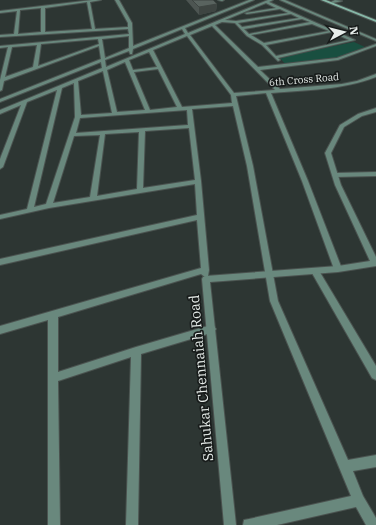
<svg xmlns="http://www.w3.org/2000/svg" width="376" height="525" viewBox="0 0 376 525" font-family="'IBM Plex Serif',serif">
<rect width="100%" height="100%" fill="#2d3633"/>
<!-- green -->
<path fill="#194f40" d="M354 42 365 47 335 59 286 65 279 57Z"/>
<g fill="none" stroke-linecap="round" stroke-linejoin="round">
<defs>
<g id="minor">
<path d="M92 0H101L90 2 95 29 128 27V23L115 0H119L132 23 133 46 249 0H254L185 28 188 33 268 0H273L269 2 355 40 278 58 280 60 278 61 262 45 247 36 235 23 222 22 215 25 258 67 337 58 376 44V46L338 60 260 70 280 89 342 84 357 81 376 74V77C343 90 306 90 271 93L308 181 342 269 341 271H335L334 269 302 181 266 93 236 96 253 166 278 301 348 460 376 455V467L353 471 363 496 376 518V525H366L356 507 277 525H243L244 520 249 519 351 496 270 301 247 166 233 106 192 109 201 181 209 270 208 276 205 277 201 274 58 317V372L136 347 211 325 214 326 216 329 214 332 211 333 141 354 138 525H126L131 357 58 381 60 525H48V320L0 334V326L201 268 197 220 0 265V259L197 215 195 184 49 208 0 219V215L27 209 57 90 27 102 3 167 0 169V159L21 105 0 114V110L102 68 101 62 0 102V99L101 59 99 46 4 81 2 90 0 91V80L8 47 0 48V46L129 34 128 29 0 37V35L14 34 17 11 0 13V11ZM87 2 92 29 45 32V8ZM266 3 276 8 245 13 247 14 280 9 288 13 236 21 225 20ZM41 8V32L18 34 20 10ZM291 14 299 18 242 27 238 23ZM302 19 310 22 249 34 244 29ZM312 24 329 31 264 43 251 35ZM212 26 275 90 234 93 190 35ZM182 29 185 34 106 67 105 60 129 51 130 54H132L133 49ZM332 32 349 40 276 56 266 45ZM129 36V48L105 58 102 39ZM187 36 231 95 232 103 182 107 153 50ZM98 39 99 44 38 66 41 44ZM37 45 33 67 5 77 12 47ZM149 52 157 67 133 70 129 60ZM125 62 145 110 117 112 107 70ZM158 69 177 107 150 110 134 72ZM103 71 112 113 81 115 78 81ZM74 83 75 117 46 204 34 207 62 88ZM187 110 188 125 76 133 80 118ZM189 128 195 180 143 188 145 131ZM139 132 137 189 97 196 105 134ZM100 135 90 197 53 203 74 136Z"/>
<path d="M218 0H224L222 1Z"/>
<path d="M280 0H285L376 39V41Z"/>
<path d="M335 0 342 1 333 3 331 2Z"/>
<path d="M376 172V176L335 177 332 175 335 173Z"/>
<path d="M315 268 318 269 376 366V380L372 378 312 273 311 271 312 269Z"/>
</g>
<path id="tertiary" d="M376 108V112L362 116 344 127 331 153 341 185 376 257V266L338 272 210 282 236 525H224L202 279 203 277 206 276 338 266 370 261 335 185 325 153 340 125 358 114Z"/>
<path id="secondary" d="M321 0H326L376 20V22Z"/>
</defs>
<!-- minor casing -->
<use href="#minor" stroke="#4b5350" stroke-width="2"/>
<!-- tertiary casing -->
<use href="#tertiary" stroke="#4b5350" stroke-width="2"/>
<!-- secondary casing -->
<use href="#secondary" stroke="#4b5350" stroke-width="2"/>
<!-- minor -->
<use href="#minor" fill="#69887d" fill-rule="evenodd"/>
<!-- tertiary -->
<use href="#tertiary" fill="#69887d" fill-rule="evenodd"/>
<!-- secondary -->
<use href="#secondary" fill="#86b8a7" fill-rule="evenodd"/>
</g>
<!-- wall -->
<path fill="#4d5552" d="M186 0H213L217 4 216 11 199 15Z"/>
<!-- shaded-wall -->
<path fill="#3e4542" d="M217 4 216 11 199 15V7Z"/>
<!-- building -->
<path fill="#59635f" stroke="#3e4542" d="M192 0H213L217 4 199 7Z"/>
<g text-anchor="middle" stroke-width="3.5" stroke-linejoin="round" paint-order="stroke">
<!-- far-street labels -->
<g font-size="10" fill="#e7edea" stroke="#181c1b">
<text transform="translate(304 79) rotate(-5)" y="4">6th Cross Road</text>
</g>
<!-- near-street labels -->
<g font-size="14" fill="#e7edea" stroke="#181c1b">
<text transform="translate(201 378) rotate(-95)" y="5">Sahukar Chennaiah Road</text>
</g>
</g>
<!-- north arrow -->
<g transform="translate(344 32) rotate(83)" stroke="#181c1b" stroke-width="3" paint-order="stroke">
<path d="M0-3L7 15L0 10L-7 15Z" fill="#e7edea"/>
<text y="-6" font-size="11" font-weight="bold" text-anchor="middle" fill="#e7edea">N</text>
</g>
</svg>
